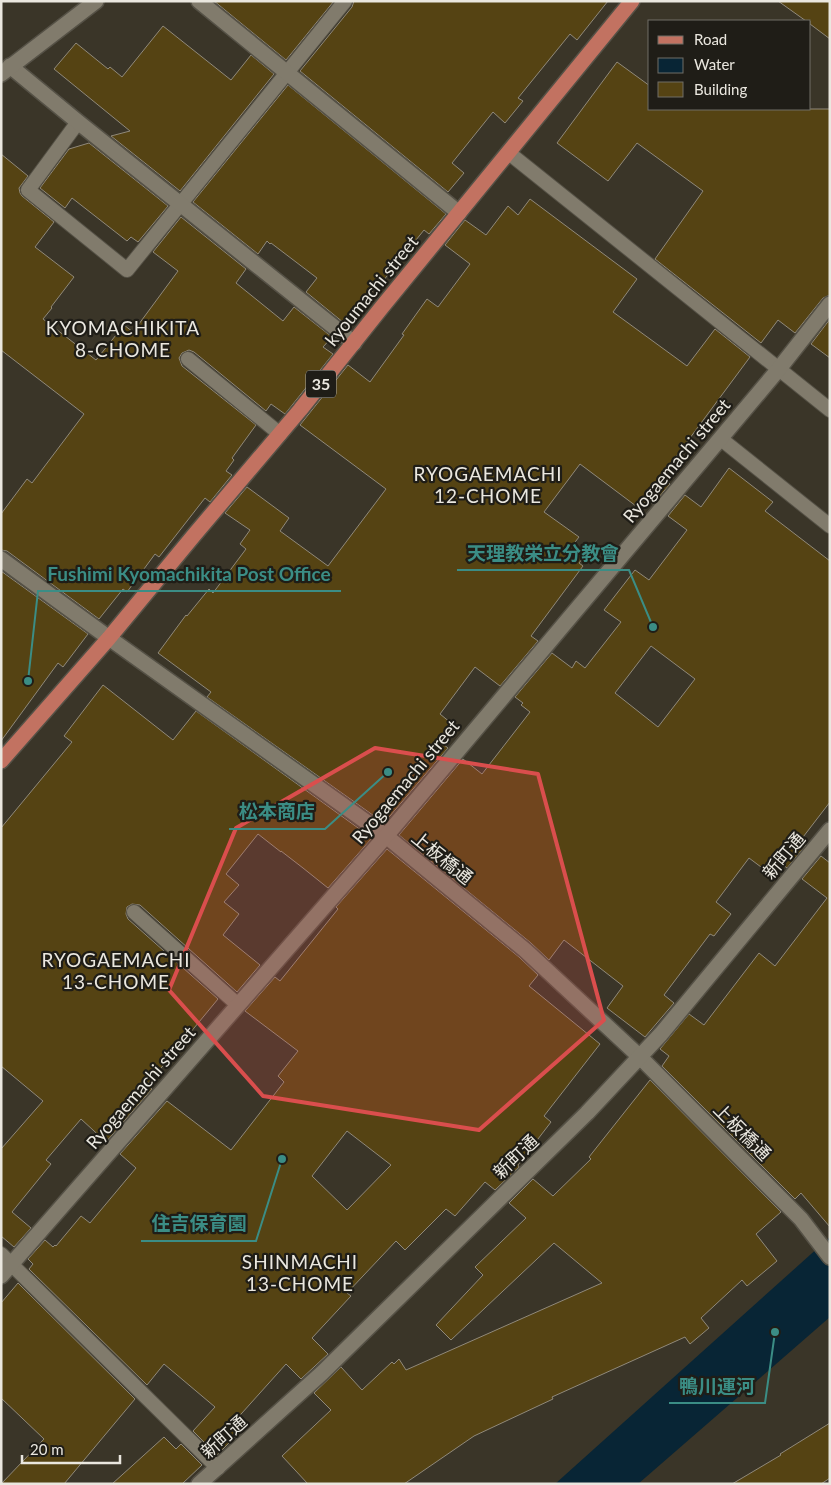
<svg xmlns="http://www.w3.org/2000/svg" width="831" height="1485" viewBox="0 0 831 1485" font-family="Lato,'Noto Sans JP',sans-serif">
<rect width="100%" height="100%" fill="#3a3528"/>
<!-- water -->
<path fill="#082535" d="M830 1237V1317L638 1484H555Z"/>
<!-- building -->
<g fill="#554313" stroke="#90897a" fill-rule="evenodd">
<path d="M214 1H334L286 60Z"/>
<path d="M354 1H608L577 40 570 34 518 98 523 101 505 123 493 112 452 163 464 173 448 192 300 71 352 7Z"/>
<path d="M778 1H830V39L810 24V21H806Z"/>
<path d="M163 26 231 80 251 55 274 74 180 191 111 136 130 131 54 69 76 43 108 69 110 67 122 77Z"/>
<path d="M617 62 650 86V109H830V295L823 298 795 333 778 320 761 343 655 259 703 191 637 143 608 181 557 143Z"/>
<path d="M288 85 446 214 429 234 424 230 379 286 378 285 344 323 306 292 317 278 271 243 270 244 267 241 258 254 193 202Z"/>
<path d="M89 143 168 206 138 242 131 237 127 241 72 198 65 208 40 188 69 149Z"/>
<path d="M1 154 28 176 19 188 20 193 22 196 54 222 35 247 74 277 51 307 52 308 43 319 96 360 124 325 133 332 178 271 153 252 181 217 246 269 236 283 283 321 294 307 332 337 323 347 333 354 285 414 271 404 266 411 194 352 189 350 182 353 179 358 182 366 256 425 232 458 234 460 226 471 232 475 210 502 205 498 159 557 155 554 127 592 123 589 99 619 7 551 1 550V514L27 479 32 483 84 414 1 350Z"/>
<path d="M530 199 637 279 613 312 687 366 715 329 750 357 661 477 670 484 653 504 647 500 640 509 580 464 544 512 579 537 572 546 585 555 579 563 583 566 531 636 538 641 500 686 475 667 440 714 451 723 438 740 448 748 384 823 207 697 211 692 158 653 186 615 187 616 209 589 213 593 246 549 240 544 250 530 225 513 247 487 289 518 280 531 328 566 386 489 300 425 348 365 370 382 404 335 402 334 427 299 438 307 470 264 445 245 465 220 486 235 508 206 518 215Z"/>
<path d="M830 319V358L811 344Z"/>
<path d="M729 468 773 502 765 511 830 561V802L800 841 806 845 787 868 782 864 773 876 749 858 716 902 731 914 714 936 710 934 664 995 674 1003 645 1037 607 1008 623 986 564 940 549 960 531 943 399 835 463 759 482 774 530 712 521 705 523 703 515 697 552 653 572 668 576 661 585 668 621 622 604 610 635 570 649 580 687 530 668 516 685 495 701 507ZM651 646 695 679 658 727 615 693Z"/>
<path d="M1 571 88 634 63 667 58 663 1 741Z"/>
<path d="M103 685 173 740 196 711 372 838 328 888 303 868 281 851V852L258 834 226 874 239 885 224 902 239 914 223 935 260 965 237 992 140 905 132 904 127 907 126 914 128 919 218 999 147 1085 152 1089 106 1142 81 1119 46 1160 51 1164 12 1212 31 1228 14 1247 1 1236V1149L43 1101 1 1066V828L72 742 64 736Z"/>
<path d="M387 849 519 957 538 975 529 986 600 1044 544 1116 551 1122 518 1165 519 1167 495 1190 485 1182 455 1216 446 1209 405 1250 396 1241 347 1293 351 1296 312 1338 328 1354 301 1379 286 1364 233 1423 241 1431 217 1455 193 1431 215 1407 164 1364 147 1385 29 1269 33 1264 28 1259 45 1240 53 1247 55 1245 56 1246 81 1216 90 1223 136 1168 120 1154 167 1101 231 1150 284 1082 278 1076 298 1051 245 1011 275 977 280 981 338 909 336 907ZM347 1131 391 1165 347 1210 312 1176Z"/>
<path d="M821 856 830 863V1227L801 1193 795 1199 662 1066 669 1056 660 1049 689 1014 704 1025 759 953 775 966 827 898 802 879Z"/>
<path d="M650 1080 781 1212 756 1234 777 1261 747 1286 742 1280 701 1318 709 1328 690 1344 685 1337 552 1397 553 1399 474 1436 404 1484H308L282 1456 331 1410 314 1393 341 1367 362 1390 392 1362 394 1364 399 1359 406 1370 602 1283 554 1243 451 1340 436 1325 483 1275 475 1267 526 1218 509 1203 533 1179 553 1196 591 1159 589 1157Z"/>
<path d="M18 1283 135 1399 64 1484H1L44 1439 1 1398V1303Z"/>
<path d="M830 1423V1478L821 1484H732L781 1455 780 1454Z"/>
<path d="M164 1437 176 1449 181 1444 202 1465 182 1484H112Z"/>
</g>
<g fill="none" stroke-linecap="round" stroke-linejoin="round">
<defs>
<g id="service">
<path d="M78 122 28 190 127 270 345 1"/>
<path d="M509 153 830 410"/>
<path d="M188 359 280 434"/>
<path d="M721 439 830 526"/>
<path d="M134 912 238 1005"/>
<path d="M1 1254 218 1468"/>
</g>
<g id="minor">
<path d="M199 1 459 213"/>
<path d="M10 66 78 122 354 343"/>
<path d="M1 74 96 1"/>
<path d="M1 559 109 638 386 836 525 950 640 1057 801 1219 830 1257"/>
<path d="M1 1276 386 836 778 370 830 304"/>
<path d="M199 1484 322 1373 587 1113 661 1034 830 830"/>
</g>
<path id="primary" d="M1 761 109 638 195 534 300 410 382 307 632 1"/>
</defs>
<!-- service casing -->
<use href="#service" stroke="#555146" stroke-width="16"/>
<!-- minor casing -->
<use href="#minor" stroke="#555146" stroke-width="18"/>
<!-- primary casing -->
<use href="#primary" stroke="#555146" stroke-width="18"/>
<!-- service -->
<use href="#service" stroke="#817b6c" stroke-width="14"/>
<!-- minor -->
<use href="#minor" stroke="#817b6c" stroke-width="15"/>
<!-- primary -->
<use href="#primary" stroke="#c27261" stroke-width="15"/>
</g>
<!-- marked area -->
<path fill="#da4e4d" fill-opacity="0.2" stroke="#da4e4d" stroke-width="4" stroke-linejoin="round" d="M375 748 538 774 604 1020 479 1130 263 1096 169 990 236 828Z"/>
<g text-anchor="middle" stroke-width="4.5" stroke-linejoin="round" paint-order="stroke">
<!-- shield labels -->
<rect fill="#1f1d17" stroke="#adaaa3" stroke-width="1" x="306" y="370.5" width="30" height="27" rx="4"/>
<g font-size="16" font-weight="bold" fill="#eae7df">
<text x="321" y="390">35</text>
</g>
<!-- street labels -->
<g font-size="18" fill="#eae7df" stroke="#1f1d17">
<text transform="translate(372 291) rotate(-51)" y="6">kyoumachi street</text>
<text transform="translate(677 461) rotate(-50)" y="6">Ryogaemachi street</text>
<text transform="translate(406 782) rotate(-50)" y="6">Ryogaemachi street</text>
<text transform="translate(784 856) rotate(-50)" y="6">新町通</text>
<text transform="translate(442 858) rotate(39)" y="6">上板橋通</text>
<text transform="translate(141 1088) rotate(-49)" y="6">Ryogaemachi street</text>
<text transform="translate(742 1132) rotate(45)" y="6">上板橋通</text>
<text transform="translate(516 1157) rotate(-44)" y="6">新町通</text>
<text transform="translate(224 1437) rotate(-42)" y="6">新町通</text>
</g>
<!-- neighbourhood labels -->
<g font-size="19" letter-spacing="1" fill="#eae7df" stroke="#1f1d17">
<text x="123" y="335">KYOMACHIKITA<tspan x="123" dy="22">8-CHOME</tspan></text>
<text x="488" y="481">RYOGAEMACHI<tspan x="488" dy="22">12-CHOME</tspan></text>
<text x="116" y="967">RYOGAEMACHI<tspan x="116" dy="22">13-CHOME</tspan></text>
<text x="300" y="1269">SHINMACHI<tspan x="300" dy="22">13-CHOME</tspan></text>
</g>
</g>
<!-- callouts -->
<path fill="none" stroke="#3b8d85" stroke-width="2" d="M653 627L629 570H457M28 681L38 591H341M388 772L325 829H229M282 1159L256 1241H141M775 1332L765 1403H669"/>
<g fill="#3b8d85" stroke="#1f1d17" stroke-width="2">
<circle cx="653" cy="627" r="5"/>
<circle cx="28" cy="681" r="5"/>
<circle cx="388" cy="772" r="5"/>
<circle cx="282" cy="1159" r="5"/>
<circle cx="775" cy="1332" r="5"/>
</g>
<g font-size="19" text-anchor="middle" font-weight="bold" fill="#3b8d85" stroke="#1f1d17" stroke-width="4.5" stroke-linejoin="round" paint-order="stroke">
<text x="543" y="560">天理教栄立分教會</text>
<text x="189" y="581">Fushimi Kyomachikita Post Office</text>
<text x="277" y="818">松本商店</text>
<text x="199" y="1230">住吉保育園</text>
<text x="717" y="1393">鴨川運河</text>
</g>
<!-- border -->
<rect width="831" height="1485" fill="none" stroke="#eae7df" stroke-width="5"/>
<!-- legend -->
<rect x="648" y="20" width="162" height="90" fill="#1f1d17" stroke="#706e67"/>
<rect x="658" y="36" width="25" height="8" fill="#c27261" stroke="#706e67"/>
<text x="694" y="45" font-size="15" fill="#eae7df">Road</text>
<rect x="658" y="58" width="25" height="15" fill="#082535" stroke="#706e67"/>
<text x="694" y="70" font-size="15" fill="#eae7df">Water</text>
<rect x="658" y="82" width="25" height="15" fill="#554313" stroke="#706e67"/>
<text x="694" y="95" font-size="15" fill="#eae7df">Building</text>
<!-- scale -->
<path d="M22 1455v8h98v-8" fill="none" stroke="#eae7df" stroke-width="2.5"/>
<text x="30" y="1455" font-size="15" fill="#eae7df" stroke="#1f1d17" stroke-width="4" paint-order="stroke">20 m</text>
</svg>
